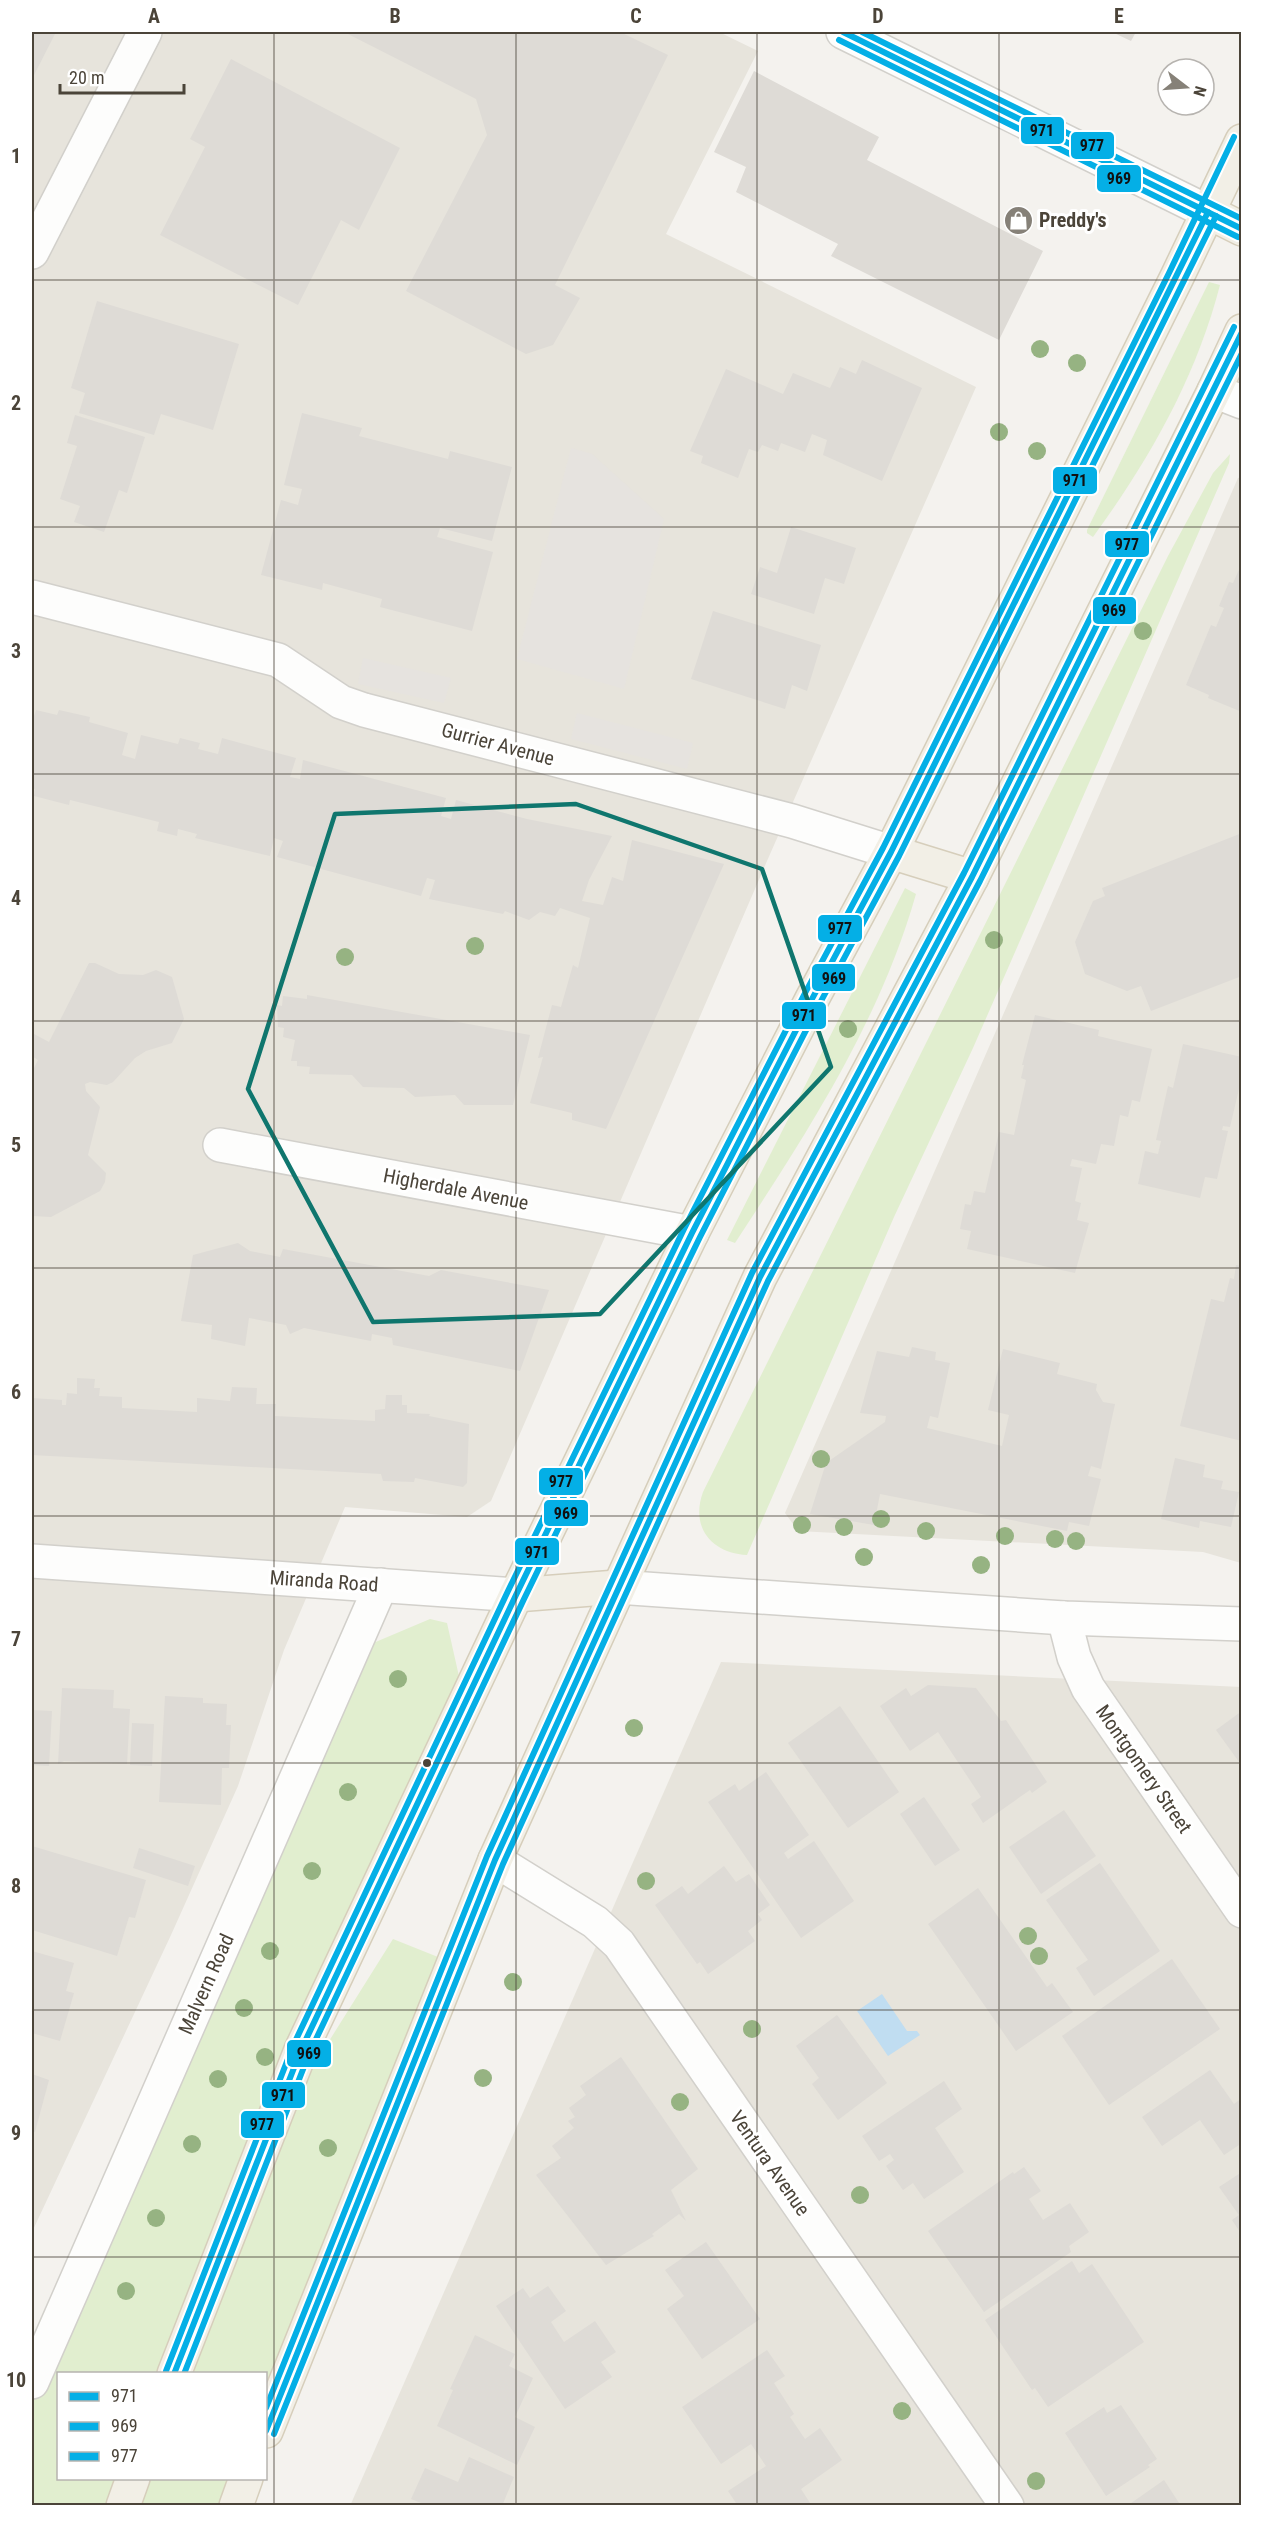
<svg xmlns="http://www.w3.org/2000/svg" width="1273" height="2537" viewBox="0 0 1273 2537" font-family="'Roboto Condensed',sans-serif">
<rect width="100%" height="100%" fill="#f4f2ee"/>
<!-- residential -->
<g fill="#e7e4dc">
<path d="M32 32H719L758 51 666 234 976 387 767 861 491 1501 467 1517 345 1507 284 1650 238 1786 171 1935 32 2232Z"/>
<path d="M1241 477V1563L1203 1552 798 1531 785 1513 1238 478Z"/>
<path d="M721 1662 1241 1687V2505L350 2506Z"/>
</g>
<!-- green -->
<g fill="#e1eecf">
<path d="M1209 282 1220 285C1196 378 1149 460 1093 537L1087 533V530Z"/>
<path d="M1230 454 1229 463 973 1048 894 1217 747 1555C712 1553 690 1528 703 1492L1168 556 1213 473Z"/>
<path d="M905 888 916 894C880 1021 807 1133 735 1243L727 1240Z"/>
<path d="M430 1619 447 1623 465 1703 267 2140 393 1939 453 1963 266 2431V2374H58V2478L246 2479 236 2505 32 2506V2382L352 1652Z"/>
</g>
<!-- parking -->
<g fill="#e6e3df">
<path d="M571 448 592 454 664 519 624 689 517 659Z"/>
<path d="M363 658 451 678 444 703 358 684Z"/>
<path d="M577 713 693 743 687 769 571 739Z"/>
</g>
<!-- water -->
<path fill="#c0ddf1" d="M882 1994 907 2031H917L920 2035 888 2056 857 2011Z"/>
<!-- building -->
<g fill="#dedbd6">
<path d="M32 32H56L32 79Z"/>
<path d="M344 32H620L668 55 555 285 580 298 553 345 526 354 406 291 487 135 476 99Z"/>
<path d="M1112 32H1136L1131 41Z"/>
<path d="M231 59 400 148 359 230 341 220 298 305 160 235 205 147 190 139Z"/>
<path d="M754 71 879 137 867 160 1043 251 999 340 831 256 838 244 736 192 746 167 714 152Z"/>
<path d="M97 301 239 344 213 430 161 414 154 435 79 413 85 393 71 388Z"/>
<path d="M862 360 922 388 882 481 823 455 827 440 812 434 805 452 781 443 778 451 762 445 758 452 749 449 738 478 701 463 703 456 690 451 726 369 783 394 793 373 830 388 840 367 856 374Z"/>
<path d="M302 413 362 428 359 436 448 459 450 451 512 467 492 541 440 528 437 537 493 552 472 631 380 607 382 599 323 583 322 590 261 575 281 500 298 505 302 489 284 485Z"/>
<path d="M75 415 145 437 127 493 119 490 104 532 74 522 80 506 60 499 77 446 67 443Z"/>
<path d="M791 527 856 548 844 584 825 578 814 614 751 594 760 567 777 573Z"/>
<path d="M1242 563V712L1208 698 1209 695 1186 685 1211 625 1216 627 1224 608 1219 606 1229 582 1233 583Z"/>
<path d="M713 611 821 645 807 691 792 685 785 709 691 679Z"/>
<path d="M36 710 57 715 59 710 90 717 89 722 128 733 122 755 135 759 141 735 178 744 180 738 200 743 198 749 218 754 222 738 296 758 290 777 300 779 303 760 446 798 441 816 451 819 456 800 527 819 612 836 589 880 582 901 603 905 612 877 623 881 632 840 724 864 606 1129 572 1120V1113L530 1103 543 1057 538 1058 552 1005 561 1007 573 965 578 968 590 918 560 908 555 916 540 912 529 920 505 911 503 914 429 899 435 880 427 878 421 896 277 857 283 841 274 838 270 856 195 838 197 834 178 829 177 836 157 831 159 822 70 800 69 805 34 796 35 789 32 788V722Z"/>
<path d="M1242 833V976L1151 1011 1141 986 1127 991 1085 974 1075 942 1093 901 1105 896 1102 888Z"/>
<path d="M89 963H95L119 974 143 975 156 970 172 977 184 1019 172 1043 146 1051 135 1058 113 1082 107 1085 90 1082 85 1084 86 1091 100 1107 88 1155 106 1173 105 1182 100 1191 51 1217 32 1216V1072L38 1060 32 1056V1038L34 1034 49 1042Z"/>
<path d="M307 995 530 1035 513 1105H464L455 1095 415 1097 404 1088 363 1087 352 1075 309 1074 310 1067 297 1066V1061H291L295 1040 283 1037 284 1028 278 1027 277 1005 282 1006 283 996 307 999Z"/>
<path d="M1035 1015 1099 1030 1098 1036 1152 1049 1140 1102 1132 1100 1128 1117 1120 1115 1114 1146 1101 1144 1096 1164 1072 1159 1070 1166 1082 1168 1075 1201 1081 1203 1077 1220 1089 1223 1075 1273 967 1249 971 1231 960 1229 965 1204 971 1205 974 1191 985 1193 999 1132 1014 1135 1026 1080 1021 1078 1024 1065H1022Z"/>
<path d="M1183 1044 1242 1057V1076L1230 1127 1223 1126 1222 1130 1228 1131 1217 1179 1205 1177 1200 1198 1138 1184 1145 1151 1158 1154 1161 1141 1156 1140 1168 1086 1173 1088Z"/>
<path d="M238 1243 250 1251 280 1257 283 1249 429 1276 441 1270 549 1290 520 1371 393 1345 392 1338 372 1334 371 1341 304 1328 290 1334 286 1325 249 1318 245 1346 211 1339 212 1325 181 1321 193 1255Z"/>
<path d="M1236 1265 1242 1266V1441L1180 1426 1211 1299 1224 1302 1230 1278 1234 1279Z"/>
<path d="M912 1347 936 1352 935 1360 950 1363 938 1418 930 1416 927 1428 1002 1446 1009 1415 988 1410 1003 1349 1060 1363 1057 1374 1097 1384 1096 1390 1103 1402 1115 1404 1101 1469 1091 1466 1088 1476 1101 1479 1089 1526 1069 1522 1067 1531 880 1494 874 1525 810 1514 826 1463 885 1422 886 1416 860 1413 877 1351 909 1357Z"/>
<path d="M77 1378 95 1379 94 1388H100L99 1396 122 1397V1408L197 1412V1398L230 1401 232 1387 257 1388 256 1404H276L275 1416 375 1421V1410L385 1409 386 1395H402V1405H407V1413L430 1414 429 1416 469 1424 467 1483 463 1487 415 1478 414 1482 383 1481 381 1474 32 1455V1398L62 1400V1405H66L67 1393 77 1394Z"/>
<path d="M1175 1458 1205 1465 1203 1477 1223 1481 1221 1489 1239 1492 1231 1527 1200 1521 1199 1528 1161 1519Z"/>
<path d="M928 1685 976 1688 1001 1721 1006 1720 1047 1782 1032 1793 1030 1790 983 1823 971 1804 981 1797 938 1732 910 1751 880 1706 906 1688 911 1696Z"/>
<path d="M62 1688 114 1690 113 1708 130 1709 127 1764 64 1761 58 1764Z"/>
<path d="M165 1696 203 1698V1703L227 1704 226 1725H231L229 1768H222L221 1805 159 1802Z"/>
<path d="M840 1706 899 1792 848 1828 788 1743Z"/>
<path d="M32 1710 52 1711 49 1766 32 1765Z"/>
<path d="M1242 1711V1766L1216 1730Z"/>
<path d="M132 1723 154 1724 152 1766 130 1765Z"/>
<path d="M766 1772 809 1835 784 1853 788 1859 814 1841 854 1901 801 1938 708 1802 735 1784 739 1791Z"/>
<path d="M924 1797 960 1850 935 1866 900 1814Z"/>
<path d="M1064 1810 1096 1856 1041 1894 1009 1847Z"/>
<path d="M32 1846 146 1880 135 1918 129 1917 117 1956 32 1930Z"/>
<path d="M139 1848 195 1866 188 1886 133 1868Z"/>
<path d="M1100 1863 1160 1951 1094 1996 1076 1968 1088 1960 1046 1900Z"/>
<path d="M724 1866 736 1882 749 1874 770 1905 758 1914 762 1920 748 1931 755 1941 708 1974 700 1962 697 1964 655 1905 682 1886 688 1894Z"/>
<path d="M978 1888 1047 1987 1052 1983 1073 2012 1016 2051 928 1924Z"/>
<path d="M32 1951 74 1963 66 1991 74 1993 60 2041 32 2033Z"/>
<path d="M1172 1959 1220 2029 1109 2105 1062 2036Z"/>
<path d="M837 2015 887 2083 838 2120 812 2084 819 2078 796 2046Z"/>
<path d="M621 2057 698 2169 671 2190 686 2221 679 2214 652 2234 654 2236 606 2265 536 2175 561 2158 552 2146 574 2128 568 2121 575 2117 569 2108 586 2095 580 2086Z"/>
<path d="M1210 2070 1234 2104 1242 2098V2143L1224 2155 1200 2120 1162 2146 1142 2117Z"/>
<path d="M32 2074 49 2080 35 2132 32 2131Z"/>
<path d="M944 2081 962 2109 935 2128 964 2172 924 2199 913 2183 903 2190 886 2166 894 2160 890 2154 879 2161 862 2136Z"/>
<path d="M1024 2167 1041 2191 1029 2199 1043 2220 1070 2203 1089 2232 1069 2246 1071 2252 984 2312 928 2231 1013 2172 1014 2174Z"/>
<path d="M1242 2172V2235L1232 2220 1239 2215 1219 2187Z"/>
<path d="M706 2242 760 2319 702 2359 667 2309 684 2296 665 2270Z"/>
<path d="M1072 2261 1079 2273 1092 2264 1144 2342 1048 2407 1035 2388 1032 2390 985 2320Z"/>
<path d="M548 2286 566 2311 551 2322 564 2342 595 2321 616 2352 601 2362 612 2377 565 2409 496 2306 523 2288 530 2298Z"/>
<path d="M475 2335 515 2354 509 2366 533 2378 515 2417 535 2427 517 2465 437 2426 453 2390 450 2389Z"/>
<path d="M767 2350 785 2376 774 2383 794 2414 790 2417 805 2439 820 2428 842 2460 801 2489 812 2506H738L728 2491 766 2466 751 2444 721 2464 682 2407Z"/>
<path d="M1121 2405 1157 2459 1148 2465 1150 2467 1106 2496 1065 2433 1104 2407 1107 2413Z"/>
<path d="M469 2457 514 2477 502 2506H420L421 2503 411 2499 425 2468 458 2482Z"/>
<path d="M1164 2480 1181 2506H1127Z"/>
</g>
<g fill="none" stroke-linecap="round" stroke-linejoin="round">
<defs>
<g id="minor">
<path d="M843 32 1208 212"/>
<path d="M32 252 145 32"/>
<path d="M1214 391 1242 402"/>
<path d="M32 597 278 660 341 702 364 710 792 821 891 852"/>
<path d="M220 1145 692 1233"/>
<path d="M32 1561 516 1595"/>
<path d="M617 1587 1064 1618 1242 1624"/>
<path d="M1064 1618 1074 1657 1088 1688 1242 1911"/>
<path d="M495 1860 595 1922 619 1944 1007 2506"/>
<path d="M32 2382 381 1585"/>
</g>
<g id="major">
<path d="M1208 212 1242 229"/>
<path d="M891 852 972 877"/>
<path d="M516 1595 617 1587"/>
<path d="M174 2374 301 2050 516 1595 692 1233 812 999 891 852 1177 277 1242 141"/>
<path d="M266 2431 495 1860 760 1277 972 877 1214 391 1242 331"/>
<path d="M123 2506 133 2478"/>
<path d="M236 2506 246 2478"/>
</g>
</defs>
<!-- minor casing -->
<use href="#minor" stroke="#d2d0cb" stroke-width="36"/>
<!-- major casing -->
<use href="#major" stroke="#d6cebb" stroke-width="36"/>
<!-- minor -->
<use href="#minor" stroke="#fdfdfc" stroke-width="33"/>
<!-- major -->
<use href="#major" stroke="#f2efe6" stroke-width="33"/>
<defs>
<g id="bus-1">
<path d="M843 32 1242 229"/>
<path d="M174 2374 301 2050 516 1595 692 1233 812 999 891 852 1208 212"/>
<path d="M266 2431 495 1860 760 1277 972 877 1242 332"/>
</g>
<g id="bus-2">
<path d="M839 40 1238 237"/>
<path d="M184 2374 309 2054 524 1599 700 1237 820 1003 899 856 1216 216"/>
<path d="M274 2434 503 1864 768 1281 980 881 1242 353"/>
</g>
<g id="bus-3">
<path d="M862 32 1242 219"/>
<path d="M166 2371 293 2046 508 1591 684 1229 804 995 883 848 1169 273 1234 137"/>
<path d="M266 2408 487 1856 752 1273 964 873 1234 327"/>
</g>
</defs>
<!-- bus-1 casing -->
<use href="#bus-1" stroke="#fff" stroke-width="10"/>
<!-- bus-2 casing -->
<use href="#bus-2" stroke="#fff" stroke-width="10"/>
<!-- bus-3 casing -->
<use href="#bus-3" stroke="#fff" stroke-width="10"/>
<!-- bus-1 -->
<use href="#bus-1" stroke="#04afe6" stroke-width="6"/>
<!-- bus-2 -->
<use href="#bus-2" stroke="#04afe6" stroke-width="6"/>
<!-- bus-3 -->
<use href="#bus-3" stroke="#04afe6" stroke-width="6"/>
</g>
<!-- trees -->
<g fill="#96b382">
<circle cx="1040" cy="349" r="9"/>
<circle cx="1077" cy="363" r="9"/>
<circle cx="999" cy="432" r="9"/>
<circle cx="1037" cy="451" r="9"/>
<circle cx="1143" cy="631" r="9"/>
<circle cx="994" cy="940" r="9"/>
<circle cx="475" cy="946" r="9"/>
<circle cx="345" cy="957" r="9"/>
<circle cx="848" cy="1029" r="9"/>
<circle cx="821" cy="1459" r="9"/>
<circle cx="881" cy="1519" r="9"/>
<circle cx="802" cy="1525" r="9"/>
<circle cx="844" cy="1527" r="9"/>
<circle cx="926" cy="1531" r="9"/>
<circle cx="1005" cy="1536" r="9"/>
<circle cx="1055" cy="1539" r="9"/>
<circle cx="1076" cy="1541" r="9"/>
<circle cx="864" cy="1557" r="9"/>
<circle cx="981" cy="1565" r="9"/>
<circle cx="398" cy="1679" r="9"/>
<circle cx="634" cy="1728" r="9"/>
<circle cx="348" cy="1792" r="9"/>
<circle cx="312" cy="1871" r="9"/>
<circle cx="646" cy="1881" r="9"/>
<circle cx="1028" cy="1936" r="9"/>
<circle cx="270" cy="1951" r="9"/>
<circle cx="1039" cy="1956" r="9"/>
<circle cx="513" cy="1982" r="9"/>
<circle cx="244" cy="2008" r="9"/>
<circle cx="752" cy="2029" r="9"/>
<circle cx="265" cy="2057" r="9"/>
<circle cx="483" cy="2078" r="9"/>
<circle cx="218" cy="2079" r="9"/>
<circle cx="680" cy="2102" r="9"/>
<circle cx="192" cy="2144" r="9"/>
<circle cx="328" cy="2148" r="9"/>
<circle cx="860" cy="2195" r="9"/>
<circle cx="156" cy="2218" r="9"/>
<circle cx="126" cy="2291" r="9"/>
<circle cx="902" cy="2411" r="9"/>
<circle cx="1036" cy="2481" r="9"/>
</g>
<!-- marked area -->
<path fill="none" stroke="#0f766e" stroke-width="4.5" stroke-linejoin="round" d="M576 804 762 869 831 1067 600 1314 373 1322 248 1089 335 814Z"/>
<!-- grid -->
<path fill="none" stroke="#4b4439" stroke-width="1.5" stroke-opacity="0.55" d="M274 32V2506M516 32V2506M757 32V2506M999 32V2506M32 280H1242M32 527H1242M32 774H1242M32 1021H1242M32 1268H1242M32 1516H1242M32 1763H1242M32 2010H1242M32 2257H1242"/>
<!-- icons -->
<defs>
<symbol id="shop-disc" viewBox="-11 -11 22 22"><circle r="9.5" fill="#868178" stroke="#fff"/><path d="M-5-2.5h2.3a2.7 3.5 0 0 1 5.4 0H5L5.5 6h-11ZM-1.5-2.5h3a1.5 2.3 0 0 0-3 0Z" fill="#fff"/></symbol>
</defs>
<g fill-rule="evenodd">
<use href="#shop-disc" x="1002" y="204" width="33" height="33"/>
</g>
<!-- markers -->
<circle fill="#4b4439" stroke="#fff" stroke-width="2" cx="427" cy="1763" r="5"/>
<g text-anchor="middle" stroke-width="6" stroke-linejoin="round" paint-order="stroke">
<!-- poi labels -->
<g font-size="20" font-weight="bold" fill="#4b4439" stroke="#fff" text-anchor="start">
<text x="1039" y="227">Preddy's</text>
</g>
<!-- street labels -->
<g font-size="20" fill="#4b4439" stroke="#fff">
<text transform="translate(498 744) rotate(15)" y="7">Gurrier Avenue</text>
<text transform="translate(456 1189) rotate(11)" y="7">Higherdale Avenue</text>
<text transform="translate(324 1581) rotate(4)" y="7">Miranda Road</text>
<text transform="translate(1144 1769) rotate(55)" y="7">Montgomery Street</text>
<text transform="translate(206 1984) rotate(-66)" y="7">Malvern Road</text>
<text transform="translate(770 2163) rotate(55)" y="7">Ventura Avenue</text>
</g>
</g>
<g stroke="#fff" stroke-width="2">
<rect x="1020" y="116" width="45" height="29" rx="6" fill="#04afe6"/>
<rect x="1070" y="131" width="45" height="29" rx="6" fill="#04afe6"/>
<rect x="1096" y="164" width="46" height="29" rx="6" fill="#04afe6"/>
<rect x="1052" y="466" width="46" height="29" rx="6" fill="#04afe6"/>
<rect x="1104" y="530" width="46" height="28" rx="6" fill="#04afe6"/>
<rect x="1092" y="596" width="45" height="29" rx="6" fill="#04afe6"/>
<rect x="817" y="914" width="46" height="29" rx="6" fill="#04afe6"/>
<rect x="811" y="963" width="45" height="29" rx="6" fill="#04afe6"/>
<rect x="781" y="1001" width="46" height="29" rx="6" fill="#04afe6"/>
<rect x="538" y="1467" width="46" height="29" rx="6" fill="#04afe6"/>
<rect x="543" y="1499" width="46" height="28" rx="6" fill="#04afe6"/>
<rect x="514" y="1537" width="46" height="29" rx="6" fill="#04afe6"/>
<rect x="286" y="2039" width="46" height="29" rx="6" fill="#04afe6"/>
<rect x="261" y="2081" width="45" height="28" rx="6" fill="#04afe6"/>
<rect x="240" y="2110" width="45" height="29" rx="6" fill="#04afe6"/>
</g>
<g font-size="16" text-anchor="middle" font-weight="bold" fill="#111">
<text x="1042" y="136">971</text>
<text x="1092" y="151">977</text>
<text x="1119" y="184">969</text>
<text x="1075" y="486">971</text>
<text x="1127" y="550">977</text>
<text x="1114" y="616">969</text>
<text x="840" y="934">977</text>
<text x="834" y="984">969</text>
<text x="804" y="1021">971</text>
<text x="561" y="1487">977</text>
<text x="566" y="1519">969</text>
<text x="537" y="1558">971</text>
<text x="309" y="2059">969</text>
<text x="283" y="2101">971</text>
<text x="262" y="2130">977</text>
</g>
<!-- border -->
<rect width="1273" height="2537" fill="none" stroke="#ffffff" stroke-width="66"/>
<!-- legend -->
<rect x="57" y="2372" width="210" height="108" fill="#ffffff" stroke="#b7b4b0" stroke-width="1.5"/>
<rect x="69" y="2392" width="30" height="9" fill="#04afe6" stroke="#b7b4b0" stroke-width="1.5"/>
<text x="111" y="2402" font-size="18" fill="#4b4439">971</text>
<rect x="69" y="2422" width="30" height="9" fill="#04afe6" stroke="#b7b4b0" stroke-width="1.5"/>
<text x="111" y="2432" font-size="18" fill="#4b4439">969</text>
<rect x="69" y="2452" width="30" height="9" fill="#04afe6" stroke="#b7b4b0" stroke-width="1.5"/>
<text x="111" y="2462" font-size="18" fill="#4b4439">977</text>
<!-- north arrow -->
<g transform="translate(1186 87) rotate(107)"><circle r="28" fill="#ffffff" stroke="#b7b4b0" stroke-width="1.5"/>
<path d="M0-4.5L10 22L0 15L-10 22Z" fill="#868178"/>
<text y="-9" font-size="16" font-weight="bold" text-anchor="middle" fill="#4b4439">N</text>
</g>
<!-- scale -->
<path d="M60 84v9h124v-9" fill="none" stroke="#4b4439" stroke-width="3"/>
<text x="69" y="84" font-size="18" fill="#4b4439" stroke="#ffffff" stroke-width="4.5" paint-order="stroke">20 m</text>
<rect x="33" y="33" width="1207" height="2471" fill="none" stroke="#4b4439" stroke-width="2"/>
<g font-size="20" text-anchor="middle" font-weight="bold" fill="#4b4439">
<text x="154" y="23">A</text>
<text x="395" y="23">B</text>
<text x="636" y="23">C</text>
<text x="878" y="23">D</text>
<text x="1119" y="23">E</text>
<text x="16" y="163">1</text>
<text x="16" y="410">2</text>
<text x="16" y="658">3</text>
<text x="16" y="905">4</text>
<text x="16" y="1152">5</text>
<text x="16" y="1399">6</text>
<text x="16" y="1646">7</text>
<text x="16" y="1893">8</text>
<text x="16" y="2140">9</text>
<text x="16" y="2387">10</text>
</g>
</svg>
